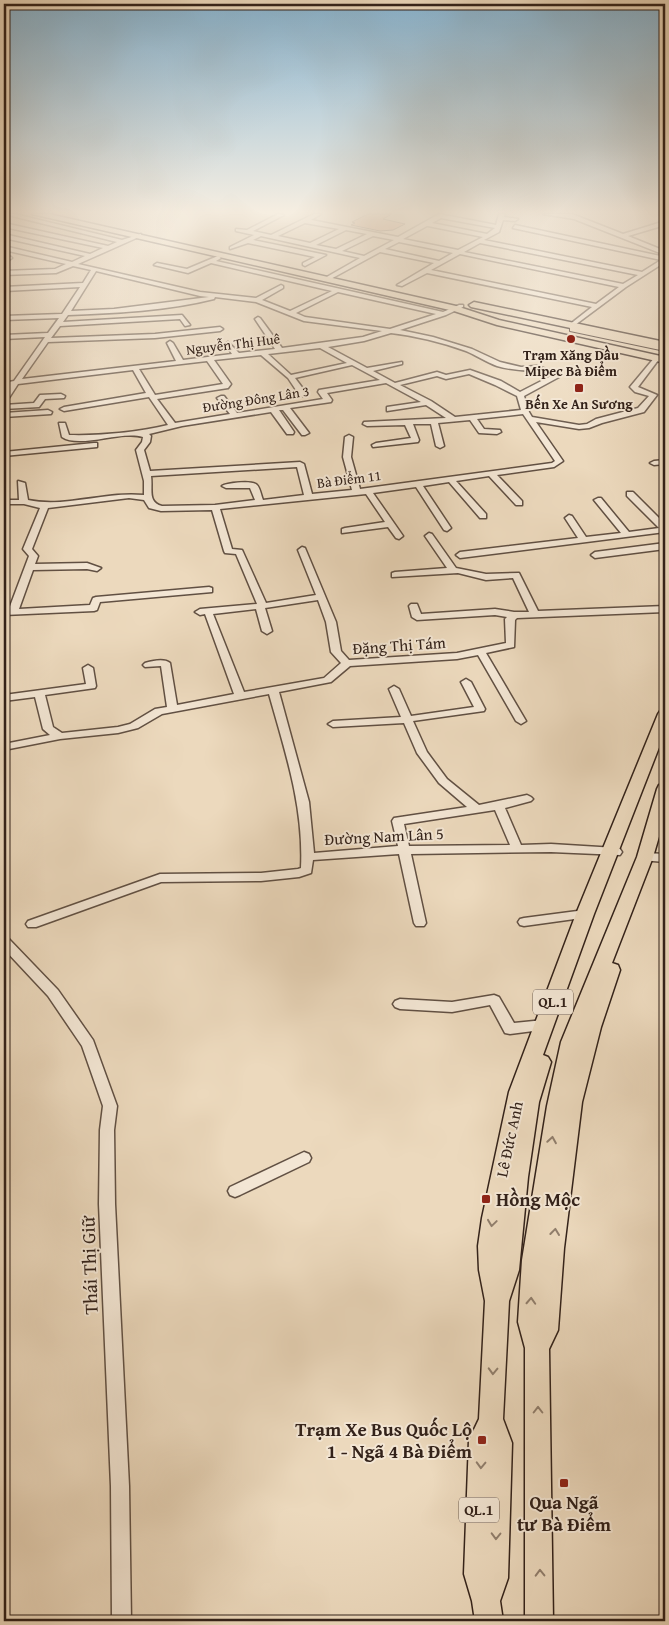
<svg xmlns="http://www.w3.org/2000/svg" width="669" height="1625" viewBox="0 0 669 1625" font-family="'Gentium Book Plus',serif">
<rect width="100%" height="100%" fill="#ecd9bd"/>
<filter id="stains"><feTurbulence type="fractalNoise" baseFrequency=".004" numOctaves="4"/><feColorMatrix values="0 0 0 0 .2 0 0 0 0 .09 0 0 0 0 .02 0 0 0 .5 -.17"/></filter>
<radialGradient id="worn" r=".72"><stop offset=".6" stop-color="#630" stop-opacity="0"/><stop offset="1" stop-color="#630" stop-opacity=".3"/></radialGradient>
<!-- building -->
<path fill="#df9871" stroke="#33221a" d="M368 214H392L383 219 405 224 393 230 380 231 351 225 355 223 352 222Z"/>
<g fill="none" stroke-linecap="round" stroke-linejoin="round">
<defs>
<g id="minor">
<path d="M4 214H15L122 240 141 234V236L78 264 200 292 256 298 281 285 283 286V288L262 300 290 311 332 291 211 263 188 273 154 265 157 263 187 269 218 256 221 258 216 261 443 312 459 305H463V307L446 315 400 330 433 337 472 349 500 362 521 367 537 366 558 373 559 377 524 396 529 412 532 417 579 425 587 424 596 419 638 408 649 396 635 392 630 387 655 357H659V359L638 387 657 395 644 412 602 423 589 428 579 429 536 422 563 461 554 467 497 475 522 501V505H516L489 476 456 481 486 514V518H480L449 482 423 486 451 528 447 531 444 530 416 487 373 493 403 536 399 539 396 538 388 527 342 533V529L345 528 385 522 366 494 220 509 232 549 242 550 243 552 266 603 316 595 298 550 302 547 305 548 336 622 341 651 349 660 457 653 506 643 505 619 507 617 495 615 417 620 412 617 409 606 411 604H417L421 614 495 609 514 612H529L513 578 486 580 458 573 392 577V573L395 572 447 568 425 536 429 533 432 534 456 568 486 574 519 573 538 611 665 606V612L517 618 515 620 514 647 486 653 526 721 521 724 516 721 478 655 457 659 350 666 331 682 279 692 309 802 314 853 398 846 392 821 394 818 467 807 439 783 417 753 404 723 333 727 328 724 333 721 401 717 389 689 394 686 399 689 411 716 474 707 461 682 466 679 471 682 485 709 484 711 413 721 427 752 447 779 479 805 527 795 531 797 533 799 531 801 505 808 521 845 551 844 616 848 620 849 622 852 620 855 551 852 411 854 426 923 424 926H416L414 923 399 854 313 860 311 873 299 877 261 881 161 882 36 927H28L26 924 28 921 160 874 261 873 298 869 301 868C304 807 285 751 269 694L162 714 138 728 118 733 60 739 4 750V744L50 735 43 729 35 697 4 701V695L86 684 83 668 88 665 93 668 96 686 95 688 45 695 53 727 62 733 118 727 130 724 155 709 167 707 161 666 145 667 143 665 145 663C152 661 164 658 170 663L177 705 234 694 205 614 200 615 195 612 200 609 257 604 236 554 225 553 224 551 212 510 161 511 149 508 144 500 129 498 48 508 32 549 38 556 35 564 87 563 101 568 97 571 87 569 33 570 19 609 90 605 93 598 96 597 209 587 212 588V592L100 602 97 610 94 611 4 615V609H9L29 556 23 549 40 508 24 504H4V500H19L18 481 25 483 28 500C66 508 105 491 144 495V481L136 450 142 442 143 437C121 430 80 449 62 437L59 423H65L69 435C100 436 139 432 168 425L149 397 64 411 60 409 64 407 146 393 133 370 18 384 7 401H4V394L10 386 4 387V383L14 381 45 337 4 339V335L48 333 59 318 4 320V316L62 314 80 287 5 291 4 287 83 283 91 270 73 266 56 273 4 275V271L55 269 66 264 4 250V246L72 262 85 256 4 238V234L90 254 103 248 4 227V223L108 246 117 242ZM96 271 200 296 209 297 114 309 71 311ZM338 292 436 314 390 329 305 317 296 313ZM215 297 256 302 304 321 382 331 363 337 282 348 260 318 258 317 255 319 275 349 239 353 228 342 225 344 232 354 183 360 173 343 170 341 167 343 176 361 22 379 48 342 155 338 220 331 223 329 220 327 155 334 51 338 60 326 180 319 185 326 190 325 182 315 63 322 68 315C116 313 167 311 214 299ZM391 333C416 336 441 342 466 351 476 355 486 362 497 366 516 372 534 369 553 375L520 392 501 381 470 370 446 375 437 372 395 383 373 371 402 364V362L367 368 328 347 364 341ZM320 348 347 363 291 375 268 354ZM261 355 288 378 300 396H303L307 394 295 378 352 365 380 380 319 390 318 392 323 399 237 413 224 396H221L217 398 230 414 175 423 157 399 228 388 231 384 214 360ZM207 361 223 384 155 395 139 369ZM469 374 495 385 517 396 521 410 455 417 431 401 400 385 437 376 446 379ZM386 383 421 402 387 407V411L426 405 446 418 364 422 363 424 367 426 405 425 411 438 376 443 372 445 373 447 418 442 419 440 413 424H431L436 446 440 448 444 446 438 423 470 420 479 433 497 434 501 432 500 430 484 429 477 419 523 414 555 461 552 463 360 489 351 457 353 437 349 435 345 437 343 457 352 490 312 494 304 464 300 462 150 471 144 450 150 442 151 436 149 434 182 426 271 412 287 434H293L294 432 279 410H283L302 435H305L309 433 290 408 331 402 332 400 327 393ZM297 467 304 495 263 500C261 495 260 488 257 485 253 480 226 483 222 486L226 488H250L255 500 215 505 162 506C147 502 153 489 151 476ZM318 600 326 622 331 652 341 663 324 678 244 692 213 614 256 609 262 631 267 634 272 631 265 608ZM495 810 510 845 409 846 404 824Z"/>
<path d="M278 214 284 215 253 231 271 235 314 214H321L311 220 398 237 439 214 496 225 499 214H505L504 217 518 219 515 221 503 220 499 232 484 240 642 272 661 260 513 228 515 225 665 257V262L626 287 571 328 569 327V325L592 307 427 273 402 286 397 285 434 263 380 252 327 281 324 279 325 278 360 258 261 236 253 240 326 255 305 266 303 265V263L315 257 248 243 230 249V247L254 235 236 231V229L247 230ZM441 218 495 228 487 234 432 223ZM305 223 339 229 310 243 278 236ZM427 226H428L483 237 458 250 403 239ZM346 230 367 234 336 249 316 245ZM373 236 394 240 364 256 342 251ZM399 242 453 253 439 261 385 249ZM480 243 638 275 623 284 464 252ZM460 254 619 287 596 304 431 270Z"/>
<path d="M543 214H572L623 234 665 221V225L628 236 665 251V255L574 219Z"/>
<path d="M4 255 11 257 12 258 9 260 4 259Z"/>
<path d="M61 394 65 396 64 398 45 399 39 407 4 409V405L34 403 40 395Z"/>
<path d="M48 410 52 412 51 414 4 417V413Z"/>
<path d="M94 443H97V447L4 456V452Z"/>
<path d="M665 460V464L654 465 650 463 654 461Z"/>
<path d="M627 492H633L665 524V532L460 558 456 555 460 552 578 538 565 518 569 515 572 516 586 537 621 533 594 500 598 498H601L629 532 659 528 627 496Z"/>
<path d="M665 543V549L595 558 591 555 595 552Z"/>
<path d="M645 853 665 854V862L641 860 639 857 641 854Z"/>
<path d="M585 910 589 911 591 914 589 917 524 926 520 925 518 922 520 919 524 918Z"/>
<path d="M4 937 8 938 58 990 93 1040 117 1106 114 1130 115 1204 129 1486 131 1621H112L111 1486 99 1204 100 1130 103 1106 82 1046 48 996 4 949Z"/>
<path d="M494 995 499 997 514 1023 544 1020 549 1021 551 1025 549 1029 510 1034 505 1033 490 1005 452 1012 400 1009 395 1007 393 1004 395 1001 400 999 452 1002Z"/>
<path d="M304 1152 309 1154 311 1158 309 1162 240 1195 235 1197 230 1195 228 1191 230 1187Z"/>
</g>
<path id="major" d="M570 327 665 347V351L570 331Z"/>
<g id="highway">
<path d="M32 214H49L456 306 499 320 665 357V363L497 325 454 311Z"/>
<path d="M474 302 665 342V348L471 307 469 305Z"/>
<path d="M665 710V732L594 914 543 1055 548 1057 551 1062 539 1102 528 1177 519 1270 509 1301 503 1419 512 1443 508 1578 500 1601 503 1621H475L472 1601 464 1574 469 1440 479 1419 485 1301 479 1270 478 1246 482 1218 509 1092 576 914 658 714 660 711Z"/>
<path d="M665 784V816L653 857 612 963 618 965 620 970 601 1027 582 1102 564 1248 558 1330 549 1349 553 1621H525V1348L518 1322 522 1260 547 1106 561 1042 637 857 657 789 659 785Z"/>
</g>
</defs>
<!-- minor casing -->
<use href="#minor" stroke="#615043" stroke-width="3"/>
<!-- major casing -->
<use href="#major" stroke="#33221a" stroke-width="2"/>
<!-- highway casing -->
<use href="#highway" stroke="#33221a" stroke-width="3"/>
<!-- minor -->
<use href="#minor" fill="#f3e6d4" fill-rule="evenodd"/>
<!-- major -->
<use href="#major" fill="#ecd9bd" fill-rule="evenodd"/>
<!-- highway -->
<use href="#highway" fill="#ecd9bd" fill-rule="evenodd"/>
</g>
<!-- one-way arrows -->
<defs><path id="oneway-chevron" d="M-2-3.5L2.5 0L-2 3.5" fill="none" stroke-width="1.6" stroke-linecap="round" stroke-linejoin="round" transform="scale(1.25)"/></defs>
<g stroke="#907e6c">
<use href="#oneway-chevron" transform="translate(552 1140) rotate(-81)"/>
<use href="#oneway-chevron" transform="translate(492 1223) rotate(98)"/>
<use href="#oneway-chevron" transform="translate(555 1232) rotate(-83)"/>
<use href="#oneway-chevron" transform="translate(531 1301) rotate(-87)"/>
<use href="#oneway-chevron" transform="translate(493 1371) rotate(92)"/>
<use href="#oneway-chevron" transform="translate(538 1410) rotate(-90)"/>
<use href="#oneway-chevron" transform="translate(481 1465) rotate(92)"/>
<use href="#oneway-chevron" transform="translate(496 1536) rotate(91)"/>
<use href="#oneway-chevron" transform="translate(540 1573) rotate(-91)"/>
</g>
<!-- sky -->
<linearGradient id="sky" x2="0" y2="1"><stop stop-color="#88b6d4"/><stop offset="0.48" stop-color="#f6eee1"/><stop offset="1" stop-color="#f6eee1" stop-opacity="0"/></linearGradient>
<rect width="669" height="442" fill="url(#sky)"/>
<!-- markers -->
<g fill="#8f2418" stroke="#f3e6d4" stroke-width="2">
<circle cx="571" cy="339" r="5"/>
<rect x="574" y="383" width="10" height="10" rx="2.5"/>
<rect x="481" y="1194" width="10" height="10" rx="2.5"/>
<rect x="477" y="1435" width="10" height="10" rx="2.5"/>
<rect x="559" y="1478" width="10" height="10" rx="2.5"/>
</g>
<g text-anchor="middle" stroke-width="4" stroke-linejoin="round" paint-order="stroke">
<!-- far-street labels -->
<g font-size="14" fill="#33221a" stroke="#f3e6d4">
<text transform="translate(233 344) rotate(-7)" y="5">Nguyễn Thị Huê</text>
<text transform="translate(256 399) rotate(-9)" y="5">Đường Đông Lân 3</text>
<text transform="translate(349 479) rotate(-7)" y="5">Bà Điểm 11</text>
</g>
<!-- far-poi labels -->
<g font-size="14" font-weight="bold" fill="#33221a" stroke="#f3e6d4">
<text x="571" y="360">Trạm Xăng Dầu<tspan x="571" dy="16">Mipec Bà Điểm</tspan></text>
<text x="579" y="409">Bến Xe An Sương</text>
</g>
<!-- shield labels -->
<g fill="#f3e6d4" stroke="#6d5d52" stroke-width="1">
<rect x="533" y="989.5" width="40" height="25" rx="4"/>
<rect x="459" y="1497.5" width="40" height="25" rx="4"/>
</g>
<g font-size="15" font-weight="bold" fill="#33221a">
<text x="553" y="1007">QL.1</text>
<text x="479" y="1515">QL.1</text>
</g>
<!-- street labels -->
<g font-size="16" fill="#33221a" stroke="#f3e6d4">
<text transform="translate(399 645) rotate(-4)" y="6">Đặng Thị Tám</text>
<text transform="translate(384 836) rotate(-3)" y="6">Đường Nam Lân 5</text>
<text transform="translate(509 1139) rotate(-78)" y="6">Lê Đức Anh</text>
</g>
<!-- near-poi labels -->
<g font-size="19" font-weight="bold" fill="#33221a" stroke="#f3e6d4" text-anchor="start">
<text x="496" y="1206">Hồng Mộc</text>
<text x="472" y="1436" text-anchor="end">Trạm Xe Bus Quốc Lộ<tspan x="472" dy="22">1 - Ngã 4 Bà Điểm</tspan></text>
<text x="564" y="1509" text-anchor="middle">Qua Ngã<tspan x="564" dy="22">tư Bà Điểm</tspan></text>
</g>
<!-- near-street labels -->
<g font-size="19" fill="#33221a" stroke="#f3e6d4">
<text transform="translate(89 1265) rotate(-92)" y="7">Thái Thị Giữ</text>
</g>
</g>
<!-- margin -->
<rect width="669" height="1625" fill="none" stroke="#ecd9bd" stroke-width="20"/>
<rect x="5" y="5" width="659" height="1615" fill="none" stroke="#33221a" stroke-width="2.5"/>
<rect x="10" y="10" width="649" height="1605" fill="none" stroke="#33221a"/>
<rect width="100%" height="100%" filter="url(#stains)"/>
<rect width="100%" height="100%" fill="url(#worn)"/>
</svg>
